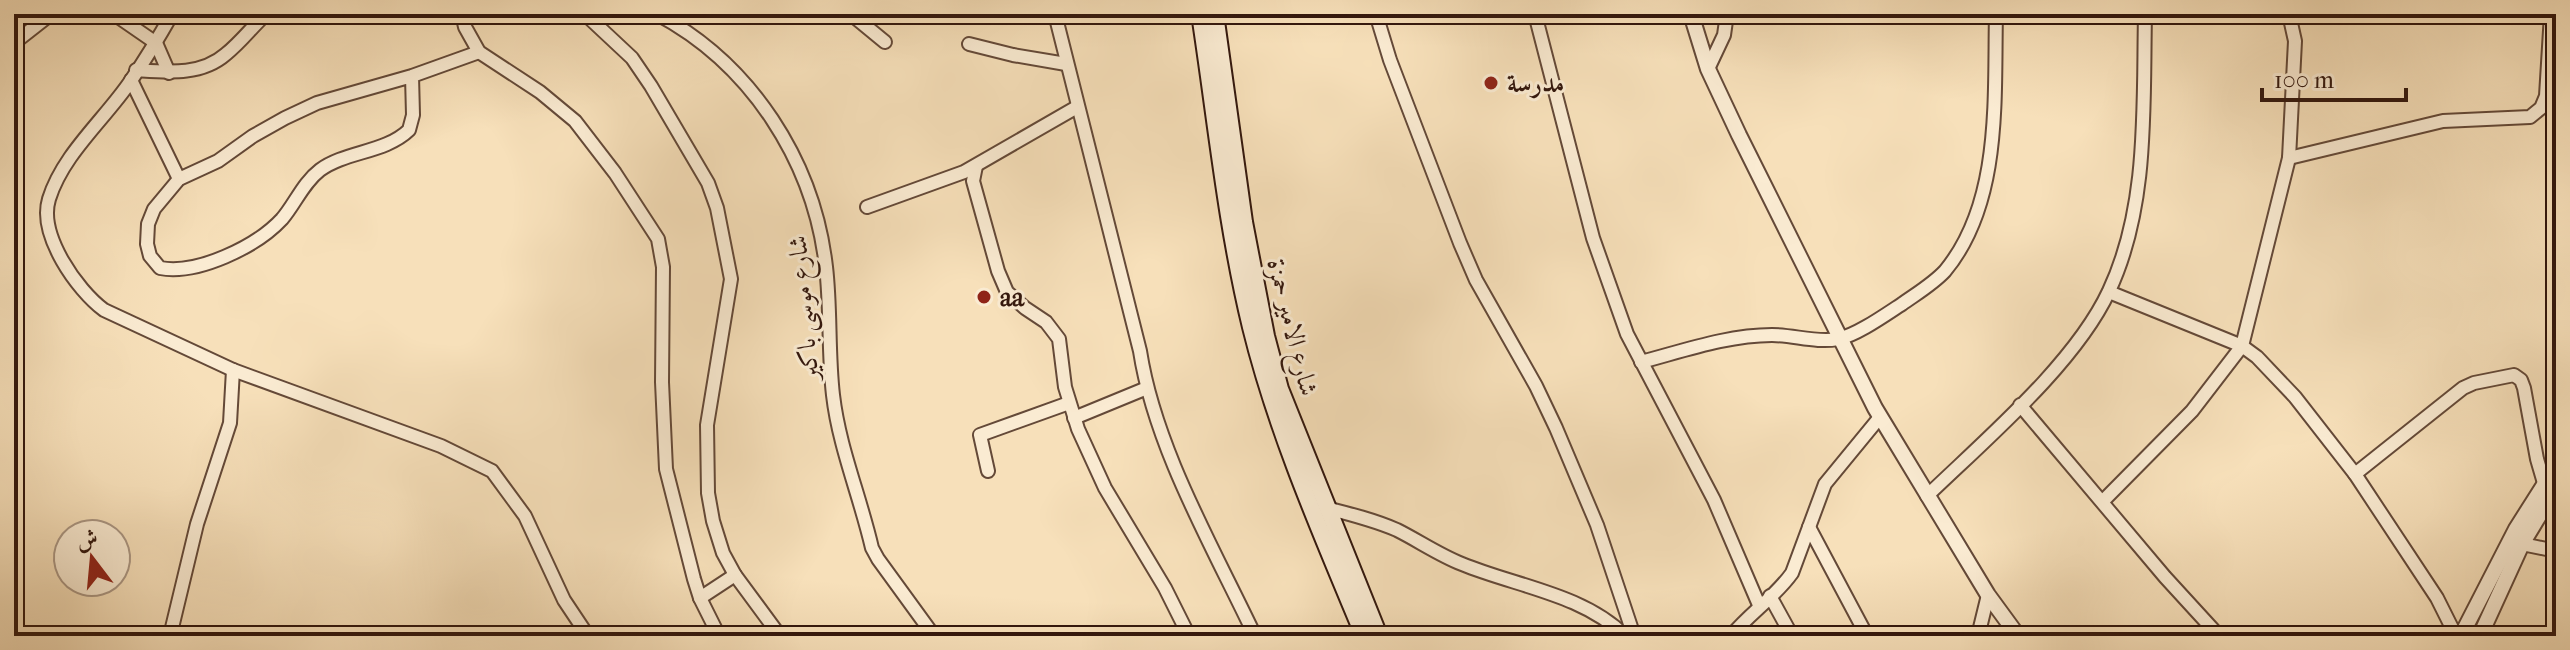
<svg xmlns="http://www.w3.org/2000/svg" width="2570" height="650" viewBox="0 0 2570 650" font-family="'IM FELL French Canon',Amiri,serif">
<rect width="100%" height="100%" fill="#f7e0ba"/>
<filter id="stains"><feTurbulence type="fractalNoise" baseFrequency=".0025" numOctaves="4"/><feColorMatrix values="0 0 0 0 .2 0 0 0 0 .09 0 0 0 0 .02 0 0 0 .5 -.17"/></filter>
<radialGradient id="worn" r=".72"><stop offset=".6" stop-color="#630" stop-opacity="0"/><stop offset="1" stop-color="#630" stop-opacity=".3"/></radialGradient>
<g fill="none" stroke-linecap="round" stroke-linejoin="round">
<defs>
<g id="minor">
<path d="M114 14 156 43 169 73"/>
<path d="M172 14C159 37 145 60 130 82 104 120 63 154 49 199 38 235 77 290 104 310L233 370 441 446 492 471 525 516 564 600 588 636"/>
<path d="M462 14 465 27 479 52 540 92 575 121 615 173 658 239 663 267 662 382 666 469 694 579 700 598 719 636"/>
<path d="M585 14 632 58 651 86 708 183 717 208 731 279 707 425 708 493 713 521 723 553 735 575 780 636"/>
<path d="M657 14C751 64 814 161 826 267 831 309 828 352 833 395 839 447 860 496 872 548L878 559 934 636"/>
<path d="M851 14 885 42"/>
<path d="M1055 14 1140 351C1155 448 1213 547 1255 636"/>
<path d="M1376 14 1390 60 1460 243 1476 280 1536 386 1556 428 1597 525 1634 636"/>
<path d="M1535 14 1593 238 1627 334 1714 500 1759 605"/>
<path d="M14 43 51 14"/>
<path d="M969 44 1013 55 1066 64"/>
<path d="M1708 69 1724 35 1727 14"/>
<path d="M136 70C167 72 201 76 226 54 241 42 252 27 266 14"/>
<path d="M412 76 413 115 409 130C385 153 346 151 320 170 303 183 295 204 282 219 256 247 197 275 160 268L150 256 147 244 148 224 154 209 179 179 218 161 253 136 285 118 317 103 412 76 479 52"/>
<path d="M131 80 179 179"/>
<path d="M2289 158 2443 121 2530 117 2541 108 2546 96 2551 14"/>
<path d="M976 166 973 181 998 271 1007 292 1025 308 1046 322 1059 339 1065 387 1078 429 1105 488 1165 588 1189 636"/>
<path d="M867 207 964 172 1077 107"/>
<path d="M2109 292 2242 346 2257 357 2295 397 2355 474 2437 598 2456 636"/>
<path d="M1641 362C1683 351 1728 335 1772 335 1794 335 1816 343 1838 339 1857 335 1885 315 1902 304 1916 294 1933 284 1945 271 2002 202 1994 98 1996 14"/>
<path d="M2020 405 2165 577 2219 636"/>
<path d="M1074 418 1147 388"/>
<path d="M988 471 980 435 1069 403"/>
<path d="M2355 474 2463 388 2474 383 2514 375 2521 380 2524 388 2537 459 2544 483"/>
<path d="M1927 496C1985 440 2075 364 2109 291 2149 206 2143 105 2145 14"/>
<path d="M2103 501 2192 411 2242 346 2289 158 2295 41 2289 14"/>
<path d="M1326 508C1350 514 1374 520 1397 530 1419 541 1439 555 1462 564 1515 586 1583 594 1625 636"/>
<path d="M1809 527 1867 636"/>
<path d="M2522 544 2556 551"/>
<path d="M1770 596 1792 636"/>
<path d="M700 598 735 575"/>
<path d="M170 636 197 524 230 423 233 370"/>
<path d="M1731 636C1750 613 1775 597 1792 573L1825 484 1880 417"/>
<path d="M1978 636 1988 595"/>
</g>
<g id="tertiary">
<path d="M1691 14 1708 69 1739 135 1875 408 1988 595 2018 636"/>
<path d="M2461 636 2516 529 2556 466"/>
<path d="M2480 636 2522 544 2556 488"/>
</g>
<g id="secondary">
<path d="M1200 14C1216 118 1226 224 1251 327 1277 433 1322 535 1364 636"/>
<path d="M1215 14 1244 222 1266 336 1280 389 1379 636"/>
</g>
</defs>
<!-- minor casing -->
<use href="#minor" stroke="#644938" stroke-width="16"/>
<!-- tertiary casing -->
<use href="#tertiary" stroke="#644938" stroke-width="18"/>
<!-- secondary casing -->
<use href="#secondary" stroke="#33170d" stroke-width="20"/>
<!-- minor -->
<use href="#minor" stroke="#faebd2" stroke-width="12"/>
<!-- tertiary -->
<use href="#tertiary" stroke="#faebd2" stroke-width="14"/>
<!-- secondary -->
<use href="#secondary" stroke="#faebd2" stroke-width="16"/>
</g>
<!-- markers -->
<g fill="#8f2418" stroke="#faebd2" stroke-width="3">
<circle cx="1491" cy="83" r="8"/>
<circle cx="984" cy="297" r="8"/>
</g>
<g text-anchor="middle" stroke-width="6" stroke-linejoin="round" paint-order="stroke">
<!-- poi labels -->
<g font-size="26" font-weight="bold" fill="#33170d" stroke="#faebd2" text-anchor="start">
<text x="1507" y="92">مدرسة</text>
<text x="1000" y="306">aa</text>
</g>
<!-- street labels -->
<g font-size="26" fill="#33170d" stroke="#faebd2">
<text transform="translate(803 308) rotate(-95)" y="9">شارع موسى باكير</text>
<text transform="translate(1293 327) rotate(76)" y="9">شارع الامير حمزة</text>
</g>
</g>
<!-- margin -->
<rect width="2570" height="650" fill="none" stroke="#f7e0ba" stroke-width="48"/>
<rect x="16" y="16" width="2538" height="618" fill="none" stroke="#33170d" stroke-width="4"/>
<rect x="24" y="24" width="2522" height="602" fill="none" stroke="#33170d" stroke-width="2"/>
<!-- north arrow -->
<g transform="translate(92 558) rotate(344)"><circle r="38" fill="#faebd2" stroke="#aa9683" stroke-width="2"/>
<path d="M0-6L14 30L0 20L-14 30Z" fill="#8f2418"/>
<text y="-12" font-size="22" font-weight="bold" text-anchor="middle" fill="#33170d">ش</text>
</g>
<!-- scale -->
<path d="M2262 88v12h144v-12" fill="none" stroke="#33170d" stroke-width="4"/>
<text x="2274" y="88" font-size="24" fill="#33170d" stroke="#faebd2" stroke-width="6" paint-order="stroke">100 m</text>
<rect width="100%" height="100%" filter="url(#stains)"/>
<rect width="100%" height="100%" fill="url(#worn)"/>
</svg>
